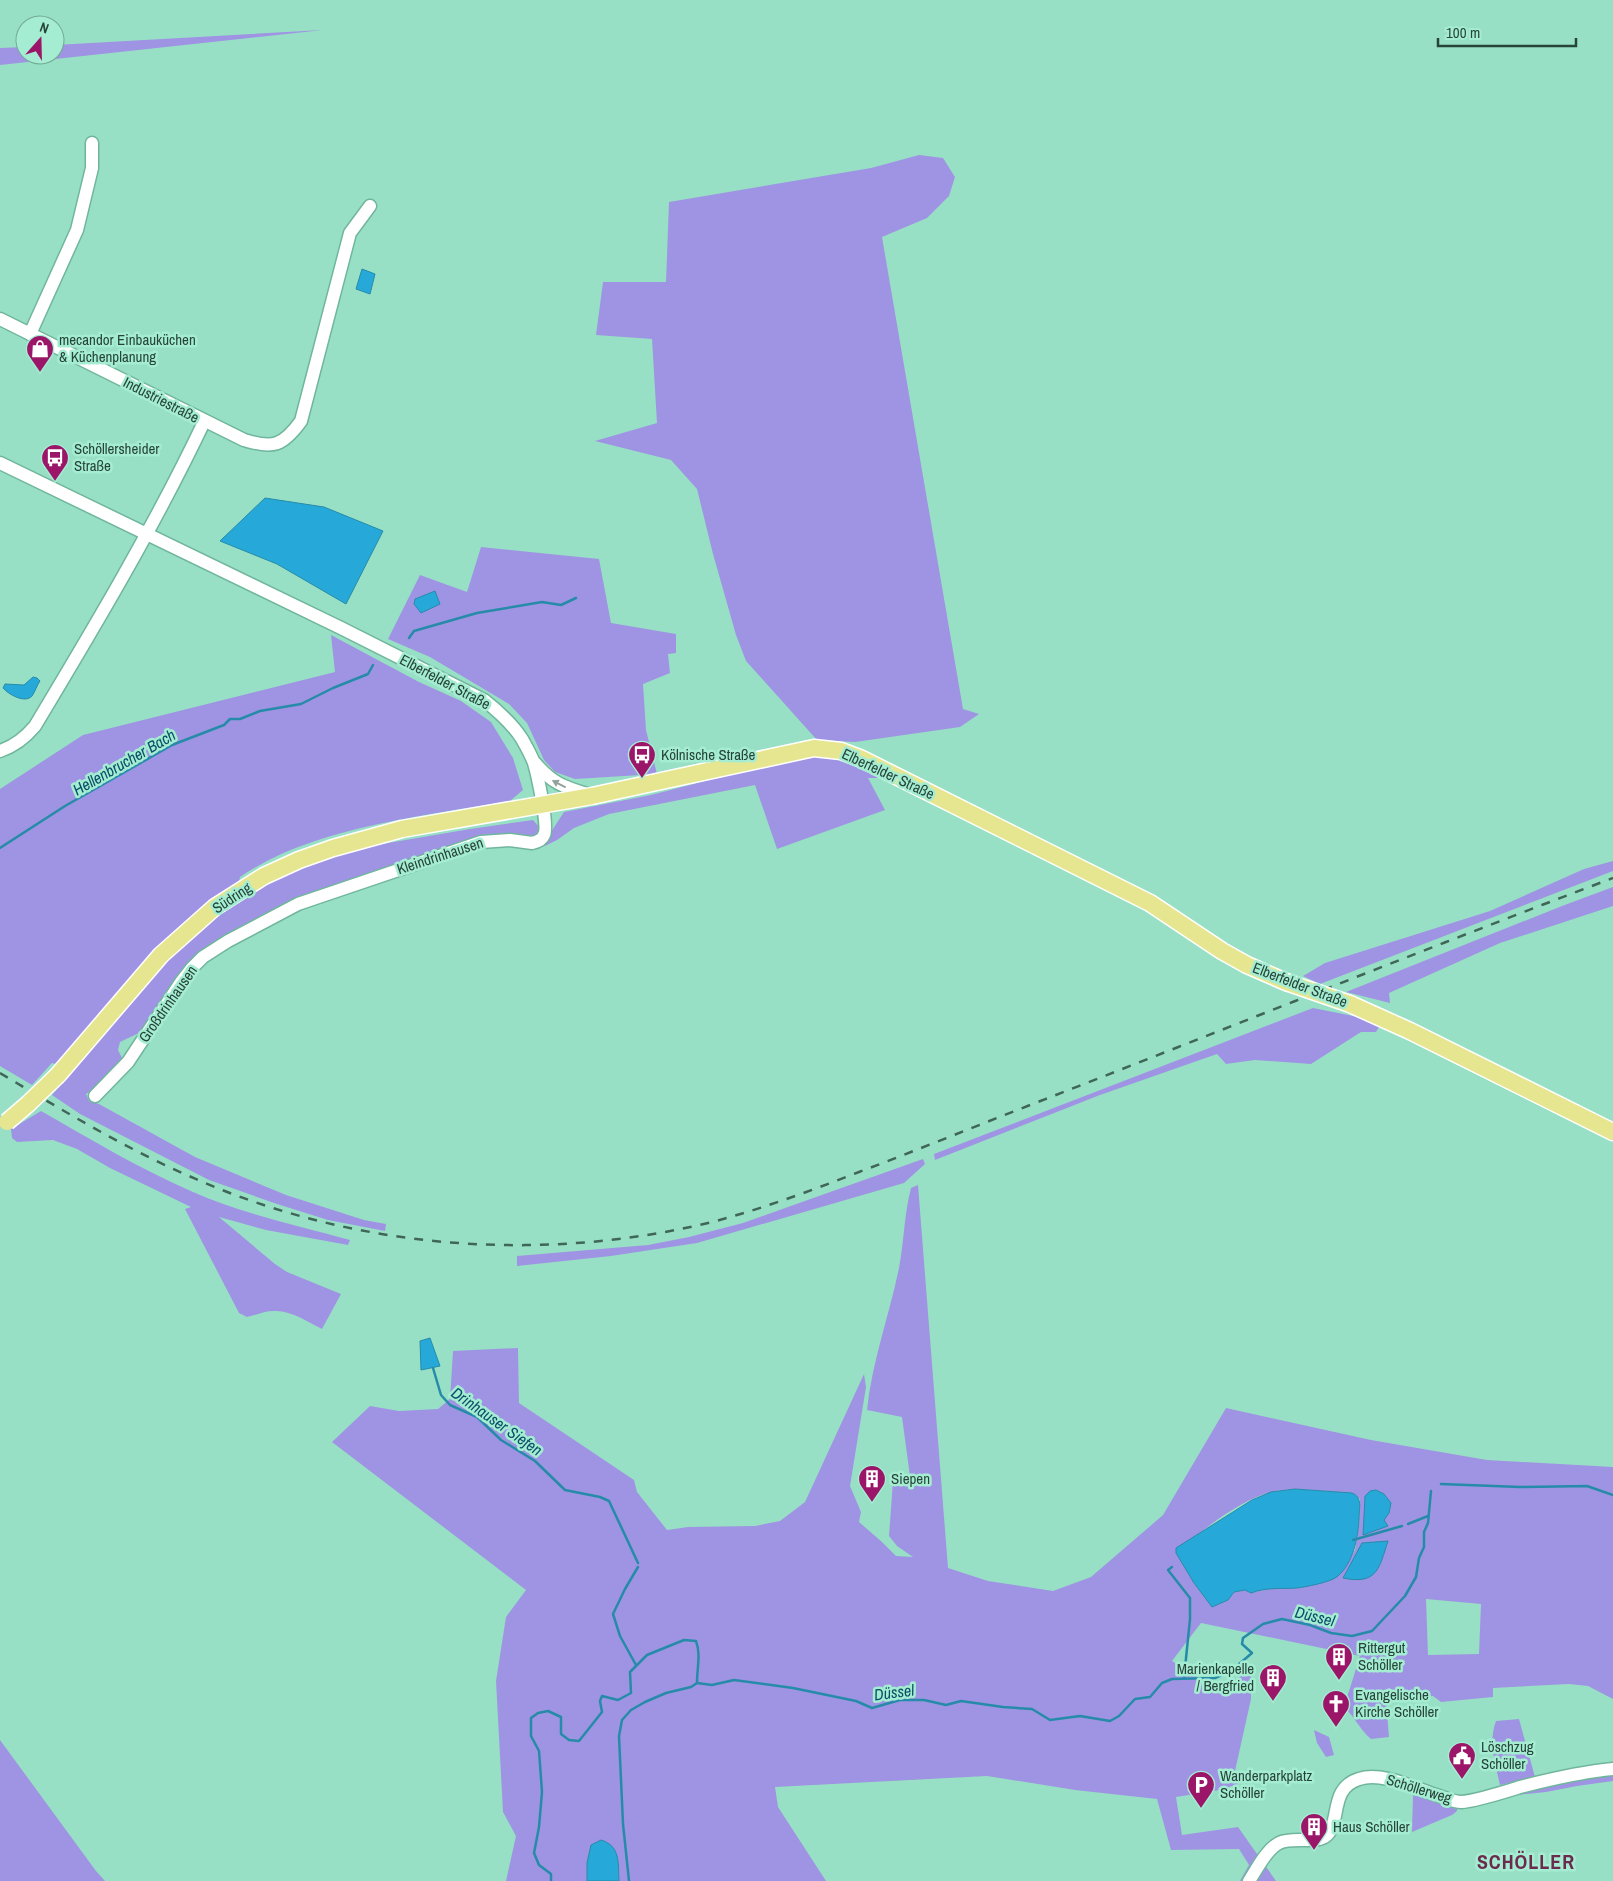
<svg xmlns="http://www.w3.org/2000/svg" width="1613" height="1881" viewBox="0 0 1613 1881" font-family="'Archivo Narrow',sans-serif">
<rect width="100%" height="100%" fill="#98e0c5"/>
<!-- green -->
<g fill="#9f94e3" fill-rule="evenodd">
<path d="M323 30 0 65V48L25 47V55H55V45Z"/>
<path d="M919 155 943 158 955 177 949 196 927 218 882 237 963 709 979 714 960 727 855 742 817 740 746 661 736 635 713 554 697 489 671 460 595 441 657 423 652 339 596 335 603 282H666L669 202 871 168Z"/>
<path d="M481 547 599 559 611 623 676 634V653L668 654 670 673 643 684 646 730 657 774 575 779 555 772 544 760 527 723 509 704 430 657 388 639 420 575 467 592Z"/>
<path d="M331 635 419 682 461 701 491 722 513 758 523 790 510 801C423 816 313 827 240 877L238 886 59 1065 52 1063 32 1085 0 1066V789L83 735 335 672Z"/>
<path d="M822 755C844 759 862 763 880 778H868L885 810 777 849 755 785 609 814 574 828 557 840 545 846 547 838 564 812 651 795 790 759Z"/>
<path d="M533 820 540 828 538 835 529 839 515 836 319 891 277 908 224 936 196 957 172 984 141 1032 120 1042 118 1050 124 1062 102 1083 86 1094 89 1101 99 1104 195 1157 286 1195 364 1220 386 1224 385 1231 328 1220 277 1204 209 1180 80 1114 52 1095 158 966 211 918 266 881 341 851 470 829Z"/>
<path d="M1613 861V871L1320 984 1303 976 1325 963 1490 911 1584 869Z"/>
<path d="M1613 887V906L1500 943 1389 993 1390 1003 1346 992 1562 906Z"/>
<path d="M1313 1008 1363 1018 1381 1024 1376 1032H1361L1311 1064 1255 1060 1226 1064 1217 1054 1100 1095 935 1160 934 1154Z"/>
<path d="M41 1111C90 1139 140 1169 193 1192 240 1213 300 1226 350 1240L348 1245 266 1230 219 1217 275 1264 287 1272 341 1294 322 1329C308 1322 291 1310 274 1311 265 1311 256 1315 247 1317L239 1313 185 1209 191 1207 110 1168 77 1149 53 1140 17 1142 12 1138 11 1129Z"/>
<path d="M923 1159 925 1164 904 1183 697 1243 611 1256 517 1266V1256L648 1245 689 1237 743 1223Z"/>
<path d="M918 1185 948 1568 988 1581 1053 1591 1091 1577 1163 1515 1226 1408 1371 1440 1487 1460 1613 1467V1699L1588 1686 1569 1684 1493 1688V1697L1441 1702 1433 1696 1386 1700 1389 1737 1371 1739C1360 1730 1355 1717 1344 1707L1360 1656 1201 1623 1172 1661 1216 1689 1251 1671V1699L1235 1771 1238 1784 1220 1790 1176 1797 1182 1835 1238 1827 1276 1881H1240L1249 1865 1239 1849 1171 1850 1157 1799 1075 1790 987 1776 775 1787 778 1807 826 1881H506L516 1836 503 1812 496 1681 506 1617 526 1590 332 1442 370 1406 399 1411 438 1409 450 1399 453 1351 518 1348 519 1403 634 1480 637 1492 667 1530 688 1527 755 1526 780 1521 805 1502 864 1374 866 1387 850 1486 861 1512 859 1522 882 1542 896 1556 913 1557 897 1546 889 1536 893 1481 911 1484 902 1417 867 1410C872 1362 889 1316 899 1268 904 1242 904 1215 911 1188ZM1295 1489 1352 1493 1360 1499 1359 1525 1355 1550 1343 1569 1298 1588 1276 1587 1251 1593 1245 1590 1234 1592 1228 1600 1212 1607 1194 1583 1176 1553C1200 1532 1240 1499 1272 1492 1279 1490 1288 1490 1295 1489ZM1376 1490 1384 1494 1391 1503C1388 1520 1376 1526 1363 1535L1365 1496ZM1426 1599 1481 1604 1479 1654 1428 1655Z"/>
<path d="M1519 1719 1535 1777 1500 1785C1495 1763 1488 1743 1496 1721Z"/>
<path d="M1314 1730 1329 1737 1334 1755 1326 1757 1317 1743Z"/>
<path d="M0 1740 96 1871 105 1881H0Z"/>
<path d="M1613 1773V1781L1577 1786 1546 1792 1505 1796Z"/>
<path d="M1413 1794 1457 1809V1811L1452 1815 1412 1832Z"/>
</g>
<!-- water -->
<g fill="#26a9d9" stroke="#268ba9">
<path d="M362 269 375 274 370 294 356 289Z"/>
<path d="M265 498 324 507 383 531 346 604 277 564 220 541Z"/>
<path d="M435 591 440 604 421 613 414 604 415 599Z"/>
<path d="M33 677 37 678 40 681C37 685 35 692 32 696 25 704 8 694 3 688L5 684 24 685Z"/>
<path d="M430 1338 440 1366 421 1370 420 1341Z"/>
<path d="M1295 1489 1352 1493C1363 1497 1359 1509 1359 1519 1358 1538 1353 1563 1338 1576 1332 1582 1305 1587 1297 1588 1281 1589 1267 1587 1251 1593L1245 1590 1234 1592 1228 1600 1212 1607 1194 1583 1176 1553V1548L1252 1500 1271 1492Z"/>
<path d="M1376 1490 1384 1494 1391 1503 1389 1513 1384 1520 1388 1526 1363 1535 1365 1496 1370 1491Z"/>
<path d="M1388 1541C1379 1569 1377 1585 1343 1578L1362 1543Z"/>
<path d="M601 1840C621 1846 618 1864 619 1881H587V1863L591 1845Z"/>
</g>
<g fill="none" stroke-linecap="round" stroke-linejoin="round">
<!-- stream -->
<g stroke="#268ba9" stroke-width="2.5">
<path d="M409 638 414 631 477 613 542 602 561 605 576 598"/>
<path d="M0 848 65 806 172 745 224 725 230 719H240L260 711 301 704 333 688 368 674 373 665"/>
<path d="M433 1368 441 1395 450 1405 477 1417 501 1440 535 1461 565 1490 600 1497 609 1501 638 1563"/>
<path d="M1441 1484 1520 1487 1587 1486 1613 1495"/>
<path d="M1408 1524 1428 1516"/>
<path d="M1353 1540 1402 1526"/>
<path d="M1172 1567 1168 1570 1190 1598V1619L1184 1678"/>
<path d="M636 1665 620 1636 613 1614 625 1589 638 1567"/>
<path d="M551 1881V1874L539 1865 534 1853 539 1827 542 1792 539 1751 531 1736V1718L538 1713 548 1711 561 1717V1734L569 1740 579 1741 602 1712 600 1701 602 1696 618 1700 631 1693 630 1672 647 1655 684 1640 696 1641C701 1654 697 1668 697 1683L712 1685 734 1680 793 1688 856 1701 872 1708 900 1700H924L946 1705 961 1701 1003 1707 1032 1709 1050 1720 1080 1716 1110 1721 1119 1716 1135 1699 1150 1697 1162 1683 1172 1679 1215 1678 1231 1671 1252 1653 1242 1644 1243 1638 1263 1624 1282 1619 1310 1625 1331 1633 1352 1636 1372 1631 1405 1596 1416 1577 1419 1558 1424 1547V1532L1428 1523 1431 1491"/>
<path d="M629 1881 623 1824 619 1736 622 1720 631 1710 645 1702 666 1693 691 1687 697 1683"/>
</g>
<defs>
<g id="minor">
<path d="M0 319 244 440C273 449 283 446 301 421L350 233 370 206"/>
<path d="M30 334 77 230 92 168V143"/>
<path d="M0 463 341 628 484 700C498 711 512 723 522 739 526 746 531 755 534 763 537 773 549 827 544 835 542 840 537 842 532 843L510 840 481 842 298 904 228 941 203 957 192 968 181 982 128 1062 95 1096"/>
<path d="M0 751C15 746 25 738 35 726 95 626 154 527 204 422"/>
<path d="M535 763C553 784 564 787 590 795"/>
<path d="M1249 1881C1257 1869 1266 1850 1279 1843 1293 1836 1317 1845 1327 1835 1341 1822 1329 1788 1359 1779 1382 1771 1416 1789 1439 1796 1446 1798 1454 1802 1461 1802 1476 1801 1504 1792 1520 1787 1551 1779 1581 1772 1613 1769"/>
</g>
<g id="major">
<path d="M1350 1004 1410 1031 1613 1132"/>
<path d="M58 1075 161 955 215 907 264 876 299 860 333 848 402 829 592 796 814 748 841 751 862 759 1150 903 1222 951 1247 965 1286 982"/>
</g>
</defs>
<!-- minor casing -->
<use href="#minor" stroke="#70b69d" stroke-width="15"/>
<!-- major casing -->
<use href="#major" stroke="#fff" stroke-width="19"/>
<!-- minor -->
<use href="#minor" stroke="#fff" stroke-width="12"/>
<!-- major -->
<use href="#major" stroke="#e7e690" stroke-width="16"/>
<!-- rail -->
<path stroke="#3f6657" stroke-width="2.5" stroke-dasharray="9 9" stroke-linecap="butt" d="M0 1073C62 1110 123 1147 189 1176 351 1249 539 1264 712 1222 762 1209 810 1191 859 1172 920 1149 981 1124 1043 1100 1233 1026 1422 950 1613 878"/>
<defs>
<g id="major-bridge">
<path d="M1286 982 1350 1004"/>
<path d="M7 1122 28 1104 58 1075"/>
</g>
</defs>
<!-- major-bridge casing -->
<use href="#major-bridge" stroke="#fff" stroke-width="19" stroke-linecap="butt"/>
<!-- major-bridge -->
<use href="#major-bridge" stroke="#e7e690" stroke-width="16"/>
</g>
<!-- one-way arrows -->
<defs><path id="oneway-solid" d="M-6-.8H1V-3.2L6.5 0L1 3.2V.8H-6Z" transform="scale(1.25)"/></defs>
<use fill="#92a29c" href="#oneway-solid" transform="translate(559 784) rotate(-153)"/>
<!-- icons -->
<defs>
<symbol id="shop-pin" viewBox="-11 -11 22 30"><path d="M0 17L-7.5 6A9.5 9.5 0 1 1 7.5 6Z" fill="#9b1669" stroke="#a5edd2"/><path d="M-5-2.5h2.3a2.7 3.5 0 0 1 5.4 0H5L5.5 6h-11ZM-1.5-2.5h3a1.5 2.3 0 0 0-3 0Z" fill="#fff"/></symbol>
<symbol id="bus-pin" viewBox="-11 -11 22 30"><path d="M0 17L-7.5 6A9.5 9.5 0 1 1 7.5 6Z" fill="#9b1669" stroke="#a5edd2"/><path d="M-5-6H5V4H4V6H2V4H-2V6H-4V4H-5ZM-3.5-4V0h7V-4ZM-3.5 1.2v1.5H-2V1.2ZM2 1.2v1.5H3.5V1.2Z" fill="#fff"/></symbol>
<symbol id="building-pin" viewBox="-11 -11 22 30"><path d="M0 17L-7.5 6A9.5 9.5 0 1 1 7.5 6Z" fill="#9b1669" stroke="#a5edd2"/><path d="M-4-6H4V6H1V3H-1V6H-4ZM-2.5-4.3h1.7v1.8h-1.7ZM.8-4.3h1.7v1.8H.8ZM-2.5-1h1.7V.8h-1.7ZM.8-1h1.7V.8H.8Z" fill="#fff"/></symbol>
<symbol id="church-pin" viewBox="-11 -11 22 30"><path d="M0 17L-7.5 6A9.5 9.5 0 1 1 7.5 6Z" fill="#9b1669" stroke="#a5edd2"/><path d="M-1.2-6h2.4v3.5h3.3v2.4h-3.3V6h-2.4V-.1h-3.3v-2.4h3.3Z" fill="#fff"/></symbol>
<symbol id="civic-pin" viewBox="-11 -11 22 30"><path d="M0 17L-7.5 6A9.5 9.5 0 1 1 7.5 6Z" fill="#9b1669" stroke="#a5edd2"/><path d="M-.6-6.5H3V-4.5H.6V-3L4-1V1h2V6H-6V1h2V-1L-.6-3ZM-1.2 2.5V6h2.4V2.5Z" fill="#fff"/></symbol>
<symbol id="parking-pin" viewBox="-11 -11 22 30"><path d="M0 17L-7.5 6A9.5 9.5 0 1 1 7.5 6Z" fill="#9b1669" stroke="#a5edd2"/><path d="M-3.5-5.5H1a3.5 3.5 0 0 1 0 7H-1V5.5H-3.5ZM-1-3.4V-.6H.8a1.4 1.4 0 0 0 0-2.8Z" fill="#fff"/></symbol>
</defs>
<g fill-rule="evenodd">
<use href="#shop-pin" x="24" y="333" width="32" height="43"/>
<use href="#bus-pin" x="39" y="442" width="32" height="43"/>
<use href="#bus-pin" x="626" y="739" width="32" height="43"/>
<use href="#building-pin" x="856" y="1463" width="32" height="43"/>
<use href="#building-pin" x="1323" y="1641" width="32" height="43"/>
<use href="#building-pin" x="1257" y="1662" width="32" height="43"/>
<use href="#church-pin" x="1320" y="1688" width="32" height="43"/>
<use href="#civic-pin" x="1446" y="1740" width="32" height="43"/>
<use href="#parking-pin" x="1185" y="1769" width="32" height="43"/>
<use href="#building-pin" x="1298" y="1811" width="32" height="43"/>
</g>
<g text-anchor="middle" stroke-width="5" stroke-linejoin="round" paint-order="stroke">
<!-- poi labels -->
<g font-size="15" fill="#264439" stroke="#a5edd2" text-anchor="start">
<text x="59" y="345">mecandor Einbauküchen<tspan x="59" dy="17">&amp; Küchenplanung</tspan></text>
<text x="74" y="454">Schöllersheider<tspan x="74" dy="17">Straße</tspan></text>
<text x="661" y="760">Kölnische Straße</text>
<text x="891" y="1484">Siepen</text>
<text x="1358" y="1653">Rittergut<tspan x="1358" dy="17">Schöller</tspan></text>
<text x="1254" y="1674" text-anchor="end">Marienkapelle<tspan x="1254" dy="17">/ Bergfried</tspan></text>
<text x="1355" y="1700">Evangelische<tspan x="1355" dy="17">Kirche Schöller</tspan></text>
<text x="1481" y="1752">Löschzug<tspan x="1481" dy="17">Schöller</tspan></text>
<text x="1220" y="1781">Wanderparkplatz<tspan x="1220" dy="17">Schöller</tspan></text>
<text x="1333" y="1832">Haus Schöller</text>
</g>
<!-- street labels -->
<g font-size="15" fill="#264439" stroke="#a5edd2">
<text transform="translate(161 400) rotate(27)" y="5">Industriestraße</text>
<text transform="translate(445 682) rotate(28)" y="5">Elberfelder Straße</text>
<text transform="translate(888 774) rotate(25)" y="5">Elberfelder Straße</text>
<text transform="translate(440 856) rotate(-18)" y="5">Kleindrinhausen</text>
<text transform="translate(232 898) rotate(-33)" y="5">Südring</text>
<text transform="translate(1300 985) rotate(21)" y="5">Elberfelder Straße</text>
<text transform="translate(168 1004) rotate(-55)" y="5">Großdrinhausen</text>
<text transform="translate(1419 1789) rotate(17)" y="5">Schöllerweg</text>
</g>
<!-- water labels -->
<g font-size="16" font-style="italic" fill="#094f68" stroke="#a5edd2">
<text transform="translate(124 762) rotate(-30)" y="6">Hellenbrucher Bach</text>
<text transform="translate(497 1421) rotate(35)" y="6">Drinhauser Siefen</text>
<text transform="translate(1315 1616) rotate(14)" y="6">Düssel</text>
<text transform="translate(894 1692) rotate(-7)" y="6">Düssel</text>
</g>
<!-- district labels -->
<g font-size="20" font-weight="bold" letter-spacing="1" fill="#6a2b4d" stroke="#a5edd2">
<text x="1526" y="1869">SCHÖLLER</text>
</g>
</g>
<!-- north arrow -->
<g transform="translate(40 40) rotate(20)"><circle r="24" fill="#a5edd2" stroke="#72a995"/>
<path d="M0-4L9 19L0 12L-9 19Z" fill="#9b1669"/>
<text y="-8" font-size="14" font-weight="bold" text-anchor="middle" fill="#264439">N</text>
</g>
<!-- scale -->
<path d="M1438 38v8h138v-8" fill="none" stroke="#264439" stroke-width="2.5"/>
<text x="1446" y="38" font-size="15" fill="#264439" stroke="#a5edd2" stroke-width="4" paint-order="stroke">100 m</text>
</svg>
